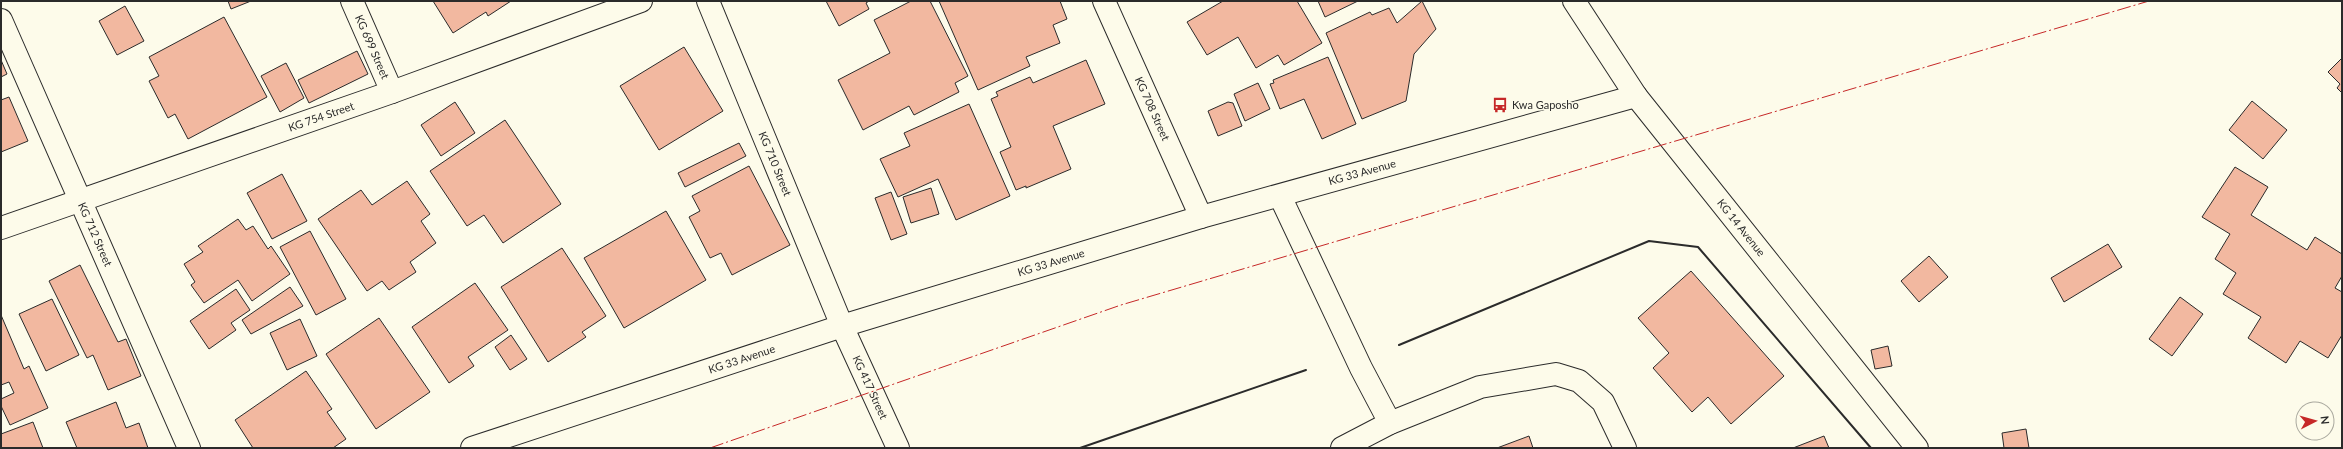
<svg xmlns="http://www.w3.org/2000/svg" width="2343" height="449" viewBox="0 0 2343 449" font-family="Lato,sans-serif">
<rect width="100%" height="100%" fill="#fdfbea"/>
<!-- building -->
<g fill="#f2b8a0" stroke="#2b2b2b">
<path d="M228 1H251L231 9Z"/>
<path d="M433 1H511L488 16 486 12 453 33Z"/>
<path d="M826 1H869L866 3 869 9 839 26Z"/>
<path d="M911 1H930L968 76 955 83 959 92 914 115 909 106 863 130 838 80 890 53 874 20Z"/>
<path d="M939 1H1060L1067 19 1053 25 1060 43 1026 57 1030 66 978 90Z"/>
<path d="M1223 1H1297L1322 43 1284 65 1278 55 1256 68 1238 37 1207 55 1187 22Z"/>
<path d="M1318 1H1358L1325 17Z"/>
<path d="M1422 1 1436 29 1414 54 1406 101 1362 119 1326 33 1370 12 1372 15 1389 8 1397 23Z"/>
<path d="M125 6 144 41 117 55 99 21Z"/>
<path d="M224 17 267 97 188 139 175 114 168 118 149 81 159 76 149 57Z"/>
<path d="M684 47 723 111 659 150 620 86Z"/>
<path d="M357 51 368 74 309 103 298 80Z"/>
<path d="M1328 57 1356 124 1322 139 1304 99 1280 109 1270 84 1274 83 1273 80Z"/>
<path d="M2341 59 2342 60V93L2337 88 2340 84 2328 72Z"/>
<path d="M1 60 7 74 1 77Z"/>
<path d="M1086 60 1105 104 1053 126 1071 169 1026 188V186L1016 190 1000 152 1011 147 991 99 998 96 996 92 1030 77 1033 83Z"/>
<path d="M286 63 304 98 280 112 261 76Z"/>
<path d="M1258 83 1270 109 1245 121 1234 94Z"/>
<path d="M9 97 28 141 1 152V100Z"/>
<path d="M2252 101 2287 130 2263 159 2229 130Z"/>
<path d="M455 102 475 133 441 156 421 125Z"/>
<path d="M1228 102 1233 103 1242 126 1218 136 1208 111Z"/>
<path d="M969 104 1010 196 956 220 938 179 898 197 880 159 910 146 904 133Z"/>
<path d="M505 120 561 204 503 243 484 215 467 226 430 171Z"/>
<path d="M739 143 746 156 685 187 678 173Z"/>
<path d="M749 166 790 245 732 275 721 253 710 258 689 217 700 211 692 196Z"/>
<path d="M2235 167 2268 187 2251 215 2307 250 2315 237 2342 254V276L2335 288 2342 292V335L2328 358 2300 341 2286 363 2248 338 2261 317 2223 294 2236 273 2215 259 2230 234 2202 217Z"/>
<path d="M282 174 307 221 272 239 247 193Z"/>
<path d="M407 181 430 214 421 221 436 243 410 262 416 272 389 290 382 281 367 291 318 219 361 190 372 205Z"/>
<path d="M931 188 939 214 911 223 903 197Z"/>
<path d="M891 192 907 234 891 240 875 198Z"/>
<path d="M666 211 706 280 624 328 584 258Z"/>
<path d="M238 219 246 230 253 226 268 249 271 246 290 274 252 301 238 280 204 303 191 285 195 282 184 264 203 252 198 246Z"/>
<path d="M310 231 346 299 316 315 280 247Z"/>
<path d="M2108 244 2122 267 2064 302 2051 278Z"/>
<path d="M562 248 606 316 582 332 586 337 548 362 501 287Z"/>
<path d="M1929 256 1948 277 1919 302 1901 281Z"/>
<path d="M80 265 118 342 126 339 141 376 108 390 93 355 87 358 49 281Z"/>
<path d="M1691 271 1784 376 1731 424 1708 397 1692 412 1653 368 1669 353 1638 318Z"/>
<path d="M475 283 508 330 468 357 474 366 449 383 412 327Z"/>
<path d="M290 287 303 306 251 334 242 320Z"/>
<path d="M236 289 250 310 231 323 236 330 209 349 190 321Z"/>
<path d="M2180 297 2203 314 2172 356 2149 339Z"/>
<path d="M52 299 79 355 46 371 19 314Z"/>
<path d="M1 315 24 369 29 366 48 408 10 425 1 406V399L14 393 9 382 1 385Z"/>
<path d="M379 318 430 392 376 429 326 354Z"/>
<path d="M300 319 317 356 287 370 270 333Z"/>
<path d="M511 335 527 359 510 370 495 347Z"/>
<path d="M1888 346 1892 366 1875 369 1871 350Z"/>
<path d="M306 371 332 409 327 412 346 439 333 448H253L235 420Z"/>
<path d="M116 402 126 428 139 423 148 448H77L66 422Z"/>
<path d="M33 422 43 448H1V434Z"/>
<path d="M2026 429 2029 448H2004L2002 433Z"/>
<path d="M1529 436 1533 448H1497Z"/>
<path d="M1824 436 1829 448H1793Z"/>
</g>
<g fill="none" stroke-linecap="round" stroke-linejoin="round">
<defs>
<g id="minor">
<path id="s1" d="M352 1 392 92"/>
<path id="s2" d="M708 1 842 326 898 448"/>
<path id="s3" d="M1104 1 1201 217"/>
<path id="s4" d="M1 20 189 448"/>
<path d="M1280 196 1361 368 1390 423"/>
<path id="s5" d="M1 228 392 92 641 1"/>
<path d="M1342 448 1390 423 1480 387 1556 374 1579 381 1603 402 1625 448"/>
</g>
<g id="major">
<path id="s6" d="M1574 1 1636 96 1917 448"/>
<path id="s7" d="M472 448 842 326 1201 217 1636 96"/>
</g>
</defs>
<!-- minor casing -->
<use href="#minor" stroke="#2b2b2b" stroke-width="24"/>
<!-- major casing -->
<use href="#major" stroke="#2b2b2b" stroke-width="24"/>
<!-- minor -->
<use href="#minor" stroke="#fdfbea" stroke-width="22"/>
<!-- major -->
<use href="#major" stroke="#fdfbea" stroke-width="22"/>
<!-- wall -->
<g stroke="#2b2b2b" stroke-width="2">
<path d="M1399 345 1649 241 1698 247 1871 448"/>
<path d="M1080 448 1306 370"/>
</g>
<!-- power -->
<path stroke="#c62828" stroke-width="1" stroke-dasharray="14 3 2 3" stroke-linecap="butt" d="M710 448 1121 305 2149 1"/>
</g>
<!-- icons -->
<defs>
<symbol id="bus-bare" viewBox="-9 -9 18 18"><path d="M-5-6H5V4H4V6H2V4H-2V6H-4V4H-5ZM-3.5-4V0h7V-4ZM-3.5 1.2v1.5H-2V1.2ZM2 1.2v1.5H3.5V1.2Z" fill="#c62828" stroke="#fdfbea" stroke-width="2.5" paint-order="stroke"/></symbol>
</defs>
<g fill-rule="evenodd">
<use href="#bus-bare" x="1489" y="94" width="22" height="22"/>
</g>
<g text-anchor="middle" stroke-width="3" stroke-linejoin="round" paint-order="stroke">
<!-- street labels -->
<g font-size="11" fill="#2b2b2b" stroke="#fdfbea">
<text dy="4" stroke="none"><textPath href="#s1" startOffset="50">KG 699 Street</textPath></text>
<text dy="4" stroke="none"><textPath href="#s3" startOffset="118">KG 708 Street</textPath></text>
<text dy="4" stroke="none"><textPath href="#s5" startOffset="339">KG 754 Street</textPath></text>
<text dy="4" stroke="none"><textPath href="#s2" startOffset="176">KG 710 Street</textPath></text>
<text dy="4" stroke="none"><textPath href="#s7" startOffset="932">KG 33 Avenue</textPath></text>
<text dy="4" stroke="none"><textPath href="#s6" startOffset="282">KG 14 Avenue</textPath></text>
<text dy="4" stroke="none"><textPath href="#s4" startOffset="234">KG 712 Street</textPath></text>
<text dy="4" stroke="none"><textPath href="#s7" startOffset="608">KG 33 Avenue</textPath></text>
<text dy="4" stroke="none"><textPath href="#s7" startOffset="284">KG 33 Avenue</textPath></text>
<text dy="4" stroke="none"><textPath href="#s2" startOffset="419">KG 417 Street</textPath></text>
</g>
<!-- poi labels -->
<g font-size="11" fill="#2b2b2b" stroke="#fdfbea" text-anchor="start">
<text x="1512" y="109">Kwa Gaposho</text>
</g>
</g>
<!-- border -->
<rect width="2343" height="449" fill="none" stroke="#2b2b2b" stroke-width="4"/>
<!-- north arrow -->
<g transform="translate(2315 421) rotate(84)"><circle r="19" fill="#fdfbea" stroke="#a9a89e"/>
<path d="M0-3L7 15L0 10L-7 15Z" fill="#c62828"/>
<text y="-6" font-size="11" font-weight="bold" text-anchor="middle" fill="#2b2b2b">N</text>
</g>
</svg>
